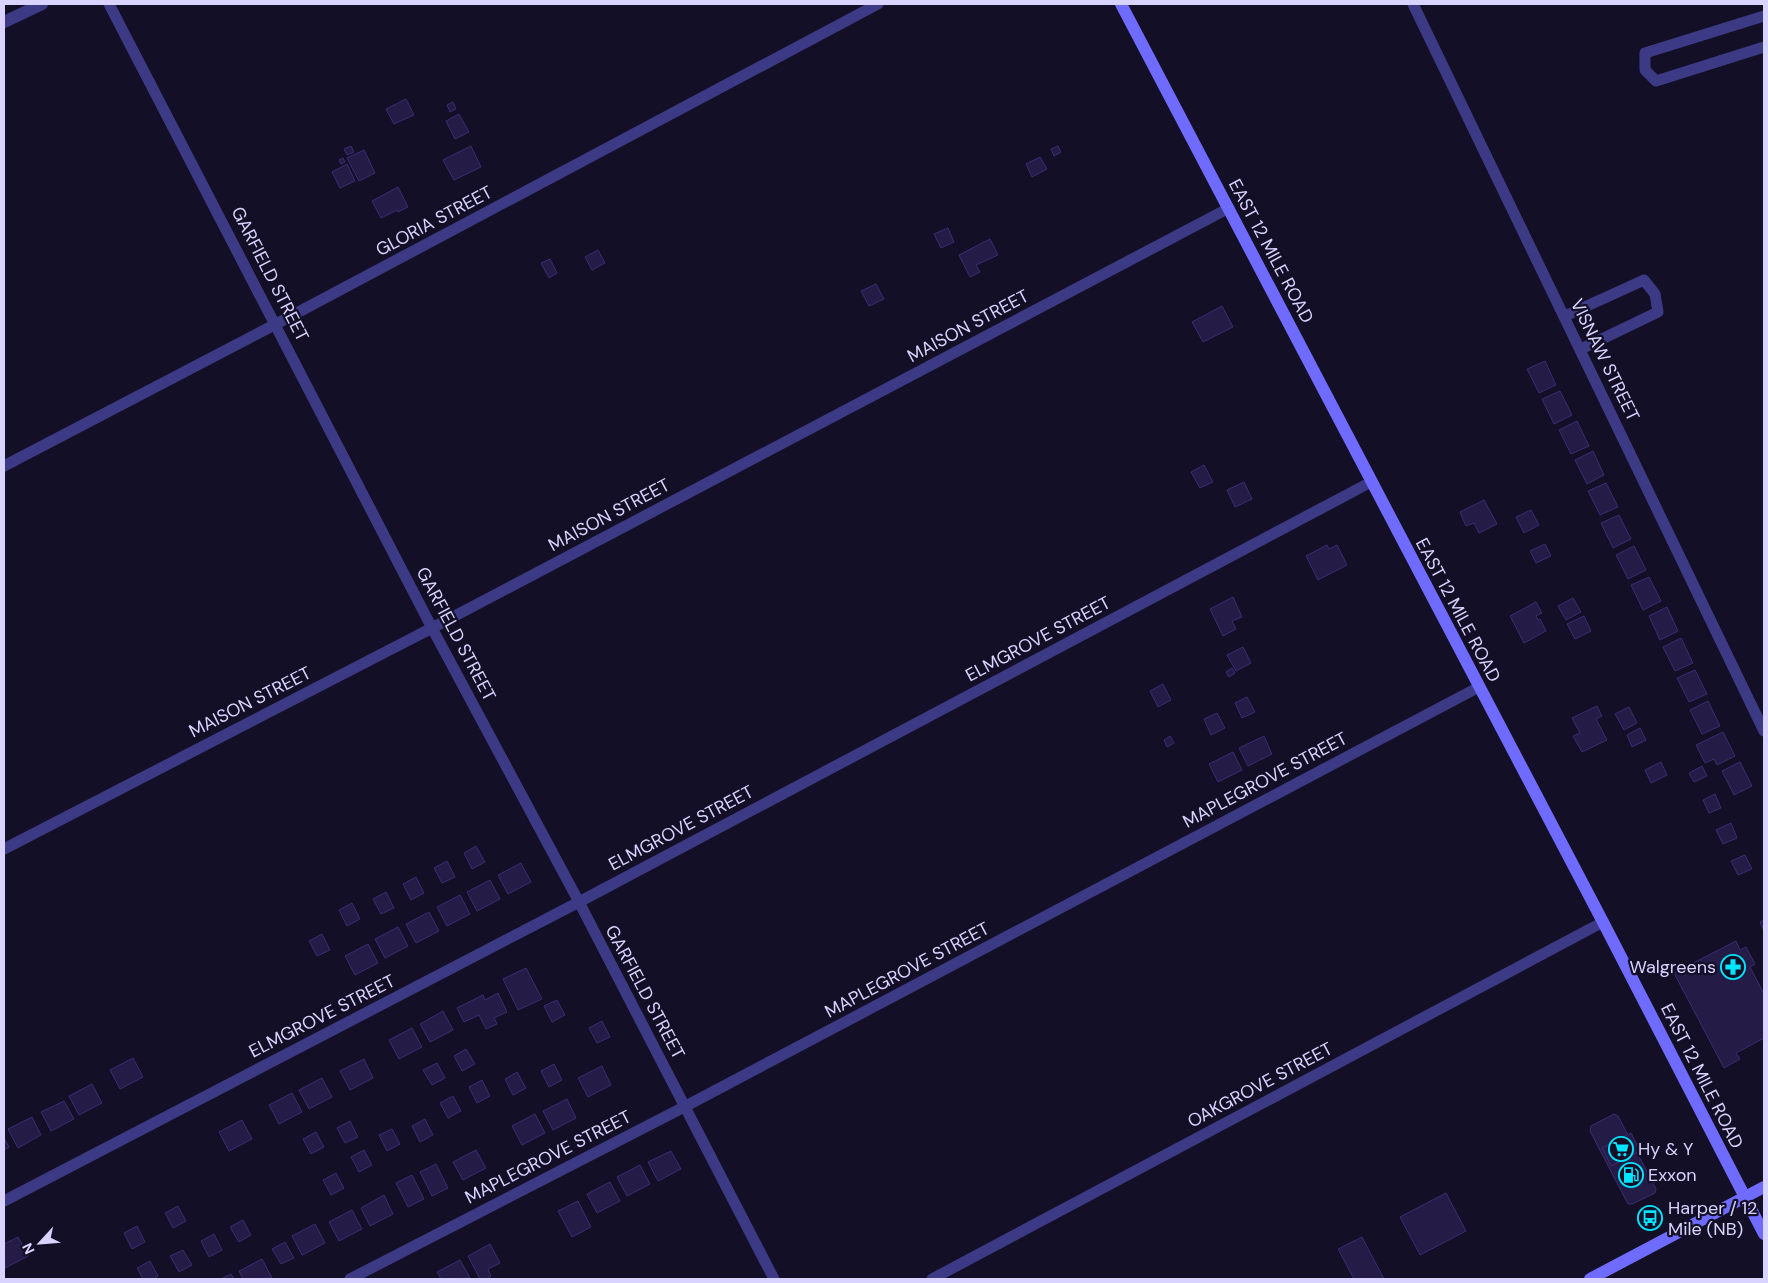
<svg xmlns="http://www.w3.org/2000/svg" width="1768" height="1283" viewBox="0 0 1768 1283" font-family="'DM Sans',sans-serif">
<rect width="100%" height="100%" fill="#130f26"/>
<!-- building -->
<g fill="#241b47" stroke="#3b2d73">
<path d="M406 99 414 115 394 124 386 109Z"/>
<path d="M453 102 456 109 450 112 447 105Z"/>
<path d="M459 114 469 132 455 139 446 121Z"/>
<path d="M351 146 354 152 347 155 344 149Z"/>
<path d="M471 146 481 167 454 180 443 160Z"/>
<path d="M1058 146 1061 152 1054 156 1051 149Z"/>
<path d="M364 150 375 173 359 181 347 158Z"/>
<path d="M1040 157 1047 169 1032 177 1026 164Z"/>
<path d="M343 158 345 162 341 164 339 160Z"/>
<path d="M347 164 355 181 340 188 332 172Z"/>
<path d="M398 187 408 207 398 212 397 210 381 218 372 201Z"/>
<path d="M948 228 954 242 941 248 934 234Z"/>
<path d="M990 239 998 255 976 265 980 272 970 277 959 255Z"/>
<path d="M598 250 605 263 592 270 585 257Z"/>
<path d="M550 259 557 273 549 278 541 263Z"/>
<path d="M876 284 884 299 869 306 861 291Z"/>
<path d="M1222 306 1233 327 1203 342 1192 322Z"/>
<path d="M1545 361 1556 385 1539 393 1527 369Z"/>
<path d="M1560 391 1572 415 1554 424 1542 399Z"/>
<path d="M1577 421 1589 446 1571 454 1559 430Z"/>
<path d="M1593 451 1604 475 1587 484 1575 460Z"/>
<path d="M1204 465 1213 482 1200 488 1191 472Z"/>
<path d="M1244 482 1252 499 1235 507 1227 490Z"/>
<path d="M1606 483 1618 507 1600 515 1588 491Z"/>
<path d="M1484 500 1497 524 1479 533 1474 523 1466 526 1460 512Z"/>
<path d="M1531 510 1539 525 1524 533 1516 517Z"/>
<path d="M1619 515 1631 539 1613 548 1601 523Z"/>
<path d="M1545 544 1551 556 1536 563 1530 551Z"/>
<path d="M1327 545 1329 549 1337 545 1347 565 1318 580 1306 556Z"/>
<path d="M1634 546 1646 570 1628 579 1616 555Z"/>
<path d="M1649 577 1661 601 1643 610 1631 585Z"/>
<path d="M1233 597 1242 617 1232 621 1236 629 1223 636 1210 609Z"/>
<path d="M1573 598 1581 612 1566 620 1558 606Z"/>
<path d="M1536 602 1542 613 1536 616 1538 620 1540 619 1546 631 1524 643 1510 616Z"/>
<path d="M1667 607 1678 631 1660 640 1649 616Z"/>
<path d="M1584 616 1591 631 1575 639 1567 624Z"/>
<path d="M1681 638 1693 663 1675 671 1663 647Z"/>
<path d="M1243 647 1251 663 1236 671 1227 655Z"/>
<path d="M1232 668 1235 673 1229 677 1226 672Z"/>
<path d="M1695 670 1707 694 1689 702 1677 678Z"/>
<path d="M1163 684 1171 700 1158 707 1150 691Z"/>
<path d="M1247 697 1255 712 1242 718 1235 703Z"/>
<path d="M1708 701 1720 726 1702 734 1690 710Z"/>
<path d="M1597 706 1602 716 1596 719 1607 740 1582 752 1573 736 1580 733 1572 718Z"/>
<path d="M1629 707 1637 723 1624 730 1615 714Z"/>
<path d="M1217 713 1225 728 1211 735 1204 719Z"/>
<path d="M1640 728 1646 740 1632 747 1627 735Z"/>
<path d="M1723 732 1735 756 1717 765 1714 759 1705 763 1696 745Z"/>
<path d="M1170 736 1174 743 1167 747 1164 740Z"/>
<path d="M1264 736 1272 754 1248 766 1239 748Z"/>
<path d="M1233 752 1242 770 1218 782 1209 764Z"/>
<path d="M1661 762 1667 775 1651 783 1645 770Z"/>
<path d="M1740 762 1752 786 1734 795 1722 771Z"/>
<path d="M1702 766 1707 776 1694 782 1689 773Z"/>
<path d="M1715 794 1721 808 1709 813 1703 800Z"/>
<path d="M1731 823 1737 838 1723 844 1716 830Z"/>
<path d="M476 846 485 862 472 869 464 853Z"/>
<path d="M1745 855 1752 869 1738 875 1731 861Z"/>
<path d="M447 861 455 877 442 883 434 868Z"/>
<path d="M521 863 531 882 508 894 498 875Z"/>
<path d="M416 877 424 893 411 900 403 884Z"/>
<path d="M490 880 500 899 477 911 467 892Z"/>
<path d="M386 892 394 908 381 914 373 899Z"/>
<path d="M460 895 470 914 447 926 437 907Z"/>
<path d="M352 903 360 919 347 926 339 910Z"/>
<path d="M429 912 439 931 416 943 406 924Z"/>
<path d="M1764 920V931L1760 922Z"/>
<path d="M398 927 408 946 385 958 375 939Z"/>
<path d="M322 934 330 950 317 956 309 941Z"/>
<path d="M1736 941 1740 950 1746 947 1755 964 1750 967 1764 994V1038L1736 1053 1740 1059 1724 1068 1674 973Z"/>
<path d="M368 944 378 963 355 975 345 956Z"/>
<path d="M526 968 542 999 518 1010 503 979Z"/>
<path d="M498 993 507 1012 494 1018 497 1024 486 1029 479 1015 464 1022 457 1008 483 995 485 1000Z"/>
<path d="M557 1000 565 1015 552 1022 544 1006Z"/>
<path d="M443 1011 453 1030 430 1042 420 1024Z"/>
<path d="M602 1021 610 1037 597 1043 589 1028Z"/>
<path d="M412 1028 422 1047 399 1059 389 1040Z"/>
<path d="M466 1049 475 1064 462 1071 454 1056Z"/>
<path d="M133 1058 143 1077 120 1089 110 1070Z"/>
<path d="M364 1059 373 1078 350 1090 340 1071Z"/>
<path d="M437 1063 445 1078 432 1085 423 1070Z"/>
<path d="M554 1064 562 1080 549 1087 541 1071Z"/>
<path d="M602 1066 611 1085 588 1097 578 1078Z"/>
<path d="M517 1072 526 1088 513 1095 505 1079Z"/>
<path d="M322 1078 332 1097 309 1109 299 1090Z"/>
<path d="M482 1080 490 1096 477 1103 469 1087Z"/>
<path d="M92 1084 102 1103 79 1115 69 1096Z"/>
<path d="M292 1093 302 1112 279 1124 269 1105Z"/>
<path d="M453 1096 461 1111 448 1118 440 1103Z"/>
<path d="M567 1099 576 1118 553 1130 543 1111Z"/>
<path d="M64 1101 74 1119 51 1131 41 1112Z"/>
<path d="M535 1114 545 1133 522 1145 512 1126Z"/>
<path d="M1614 1114 1618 1116 1656 1189 1655 1193 1632 1204H1628L1590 1131 1591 1126Z"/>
<path d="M32 1117 41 1135 18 1148 8 1129Z"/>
<path d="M425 1119 433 1135 420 1142 412 1126Z"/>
<path d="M242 1120 252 1139 229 1151 219 1132Z"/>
<path d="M350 1121 358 1137 345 1143 337 1128Z"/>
<path d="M392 1129 400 1144 387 1151 379 1135Z"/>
<path d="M316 1132 324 1147 311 1154 303 1139Z"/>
<path d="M1631 1133 1640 1151 1611 1166 1602 1148Z"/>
<path d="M4 1138 9 1147 4 1150Z"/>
<path d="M364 1150 372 1165 359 1172 351 1157Z"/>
<path d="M476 1150 486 1168 463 1180 453 1162Z"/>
<path d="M671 1151 681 1169 658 1181 648 1162Z"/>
<path d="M436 1164 448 1188 432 1196 420 1172Z"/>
<path d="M640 1165 650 1184 627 1196 617 1177Z"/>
<path d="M336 1173 344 1188 331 1195 323 1180Z"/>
<path d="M412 1175 424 1199 408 1207 396 1183Z"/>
<path d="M610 1182 620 1201 597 1213 587 1194Z"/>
<path d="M1446 1193 1466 1231 1420 1255 1400 1217Z"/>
<path d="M384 1195 393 1214 370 1226 361 1208Z"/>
<path d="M578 1201 591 1227 572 1237 558 1211Z"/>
<path d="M178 1206 186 1221 173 1228 165 1213Z"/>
<path d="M352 1210 362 1229 339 1241 329 1222Z"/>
<path d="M243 1220 251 1235 239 1242 230 1227Z"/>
<path d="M315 1224 325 1243 302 1255 292 1236Z"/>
<path d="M137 1226 145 1242 132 1249 124 1233Z"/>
<path d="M214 1234 222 1250 209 1257 201 1241Z"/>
<path d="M18 1237 28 1256 5 1268 4 1244Z"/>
<path d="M1362 1237 1384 1279H1354L1338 1249Z"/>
<path d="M285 1242 294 1258 281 1264 272 1249Z"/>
<path d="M490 1244 500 1263 488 1269 491 1276 486 1279H480L468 1256Z"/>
<path d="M183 1250 192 1265 179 1272 170 1256Z"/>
<path d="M262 1259 272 1278 243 1279 239 1271Z"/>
<path d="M460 1260 470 1278 441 1279 437 1272Z"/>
<path d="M150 1261 158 1276 153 1279H143L137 1268Z"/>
<path d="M231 1274 234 1279H221Z"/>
</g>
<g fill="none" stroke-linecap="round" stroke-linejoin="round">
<!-- minor -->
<g stroke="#3d3a85" stroke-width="11">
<path d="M109 4 432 628 579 902 774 1279"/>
<path d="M1413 4 1764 731"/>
<path d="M1764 16 1645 53V70L1656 81 1764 47"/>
<path d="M1565 316 1644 280 1655 294 1658 312 1581 349"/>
<path d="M4 466 276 324 878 4"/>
<path d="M4 849 432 628 1229 208"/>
<path d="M4 1201 579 902 1371 482"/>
<path d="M350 1279 686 1106 1479 687"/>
<path d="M932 1279 1603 922"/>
</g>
<!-- tertiary -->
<path stroke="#3d3a85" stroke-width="12" d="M4 22 42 4"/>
<!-- secondary -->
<g stroke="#6f6bff" stroke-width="12">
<path d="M1121 4 1603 922 1764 1234"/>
<path d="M1590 1279 1764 1187"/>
</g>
</g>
<!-- icons -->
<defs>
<symbol id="pharmacy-ring" viewBox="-11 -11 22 22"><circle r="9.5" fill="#130f26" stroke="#00e5ff" stroke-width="1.5"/><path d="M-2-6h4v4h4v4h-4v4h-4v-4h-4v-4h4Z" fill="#00e5ff"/></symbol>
<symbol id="supermarket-ring" viewBox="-11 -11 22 22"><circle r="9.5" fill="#130f26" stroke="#00e5ff" stroke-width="1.5"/><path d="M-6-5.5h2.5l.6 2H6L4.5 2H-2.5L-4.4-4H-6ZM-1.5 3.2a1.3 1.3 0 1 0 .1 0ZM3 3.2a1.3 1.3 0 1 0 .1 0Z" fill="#00e5ff"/></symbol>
<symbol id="fuel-ring" viewBox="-11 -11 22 22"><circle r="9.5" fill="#130f26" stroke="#00e5ff" stroke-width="1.5"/><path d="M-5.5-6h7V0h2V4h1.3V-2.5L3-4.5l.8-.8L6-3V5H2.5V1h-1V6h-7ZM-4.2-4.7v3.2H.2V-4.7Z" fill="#00e5ff"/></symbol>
<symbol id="bus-ring" viewBox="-11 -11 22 22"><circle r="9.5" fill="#130f26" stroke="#00e5ff" stroke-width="1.5"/><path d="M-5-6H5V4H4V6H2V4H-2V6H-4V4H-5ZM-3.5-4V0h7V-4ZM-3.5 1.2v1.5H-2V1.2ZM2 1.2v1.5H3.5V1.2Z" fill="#00e5ff"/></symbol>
</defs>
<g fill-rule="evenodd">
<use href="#pharmacy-ring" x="1719" y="953" width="28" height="28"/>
<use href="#supermarket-ring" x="1607" y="1135" width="28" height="28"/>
<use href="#fuel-ring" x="1617" y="1161" width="28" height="28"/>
<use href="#bus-ring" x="1636" y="1204" width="28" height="28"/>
</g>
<g text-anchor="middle" stroke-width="4.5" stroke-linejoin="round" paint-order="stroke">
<!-- street labels -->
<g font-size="18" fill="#d9d4ff" stroke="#130f26">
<text transform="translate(434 221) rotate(-28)" y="6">GLORIA STREET</text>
<text transform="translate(1271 251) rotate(62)" y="6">EAST 12 MILE ROAD</text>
<text transform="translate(270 274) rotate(63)" y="6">GARFIELD STREET</text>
<text transform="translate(968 326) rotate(-28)" y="6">MAISON STREET</text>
<text transform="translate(1605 360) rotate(64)" y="6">VISNAW STREET</text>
<text transform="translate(609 515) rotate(-28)" y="6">MAISON STREET</text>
<text transform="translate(1458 610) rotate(62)" y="6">EAST 12 MILE ROAD</text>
<text transform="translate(456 634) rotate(62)" y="6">GARFIELD STREET</text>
<text transform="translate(1038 639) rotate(-28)" y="6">ELMGROVE STREET</text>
<text transform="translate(250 702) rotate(-27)" y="6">MAISON STREET</text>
<text transform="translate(1265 780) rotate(-28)" y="6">MAPLEGROVE STREET</text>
<text transform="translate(681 828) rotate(-28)" y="6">ELMGROVE STREET</text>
<text transform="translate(907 970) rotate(-28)" y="6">MAPLEGROVE STREET</text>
<text transform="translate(645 992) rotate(62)" y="6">GARFIELD STREET</text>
<text transform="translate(322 1016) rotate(-27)" y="6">ELMGROVE STREET</text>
<text transform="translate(1702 1076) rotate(63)" y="6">EAST 12 MILE ROAD</text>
<text transform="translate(1260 1085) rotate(-28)" y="6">OAKGROVE STREET</text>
<text transform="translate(548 1157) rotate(-27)" y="6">MAPLEGROVE STREET</text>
</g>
<!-- poi labels -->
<g font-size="18" fill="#d9d4ff" stroke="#130f26" text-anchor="start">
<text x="1716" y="973" text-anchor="end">Walgreens</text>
<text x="1638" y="1155">Hy &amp; Y</text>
<text x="1648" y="1181">Exxon</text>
<text x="1668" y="1214">Harper / 12<tspan x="1668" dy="21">Mile (NB)</tspan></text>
</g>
</g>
<!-- border -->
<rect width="1768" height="1283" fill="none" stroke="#d9d4ff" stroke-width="10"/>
<!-- north arrow -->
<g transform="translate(40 1243) rotate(244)" stroke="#130f26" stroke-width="4" paint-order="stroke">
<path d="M0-4L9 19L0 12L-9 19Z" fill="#d9d4ff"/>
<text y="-8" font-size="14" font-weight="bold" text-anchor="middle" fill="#d9d4ff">N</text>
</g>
</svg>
